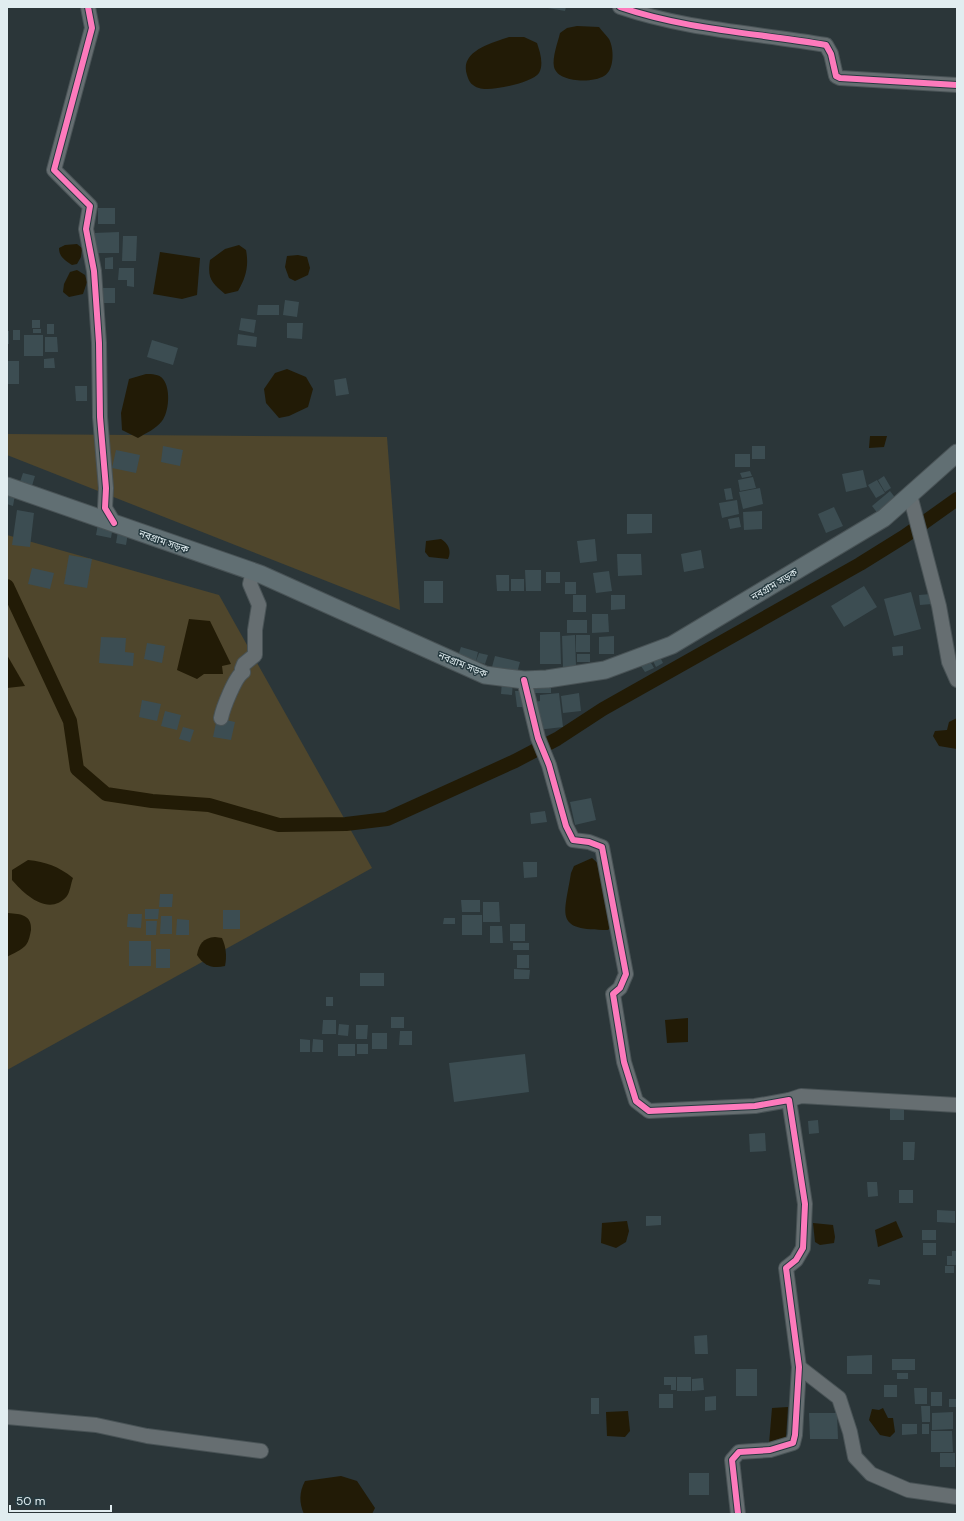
<svg xmlns="http://www.w3.org/2000/svg" width="964" height="1521" viewBox="0 0 964 1521" font-family="'DM Sans','Noto Sans Bengali',sans-serif">
<rect width="100%" height="100%" fill="#2b3639"/>
<!-- green -->
<g fill="#4f462c">
<path d="M7 434 387 437 400 610 7 455Z"/>
<path d="M7 535 219 595 372 868 7 1070Z"/>
</g>
<!-- water -->
<g fill="#221b06">
<path d="M577 26 599 27C602 31 606 35 609 39 614 48 615 70 604 76 593 83 558 83 554 67 552 57 558 42 560 33L567 28Z"/>
<path d="M509 37H524L537 43C540 52 544 64 539 73 532 83 490 92 479 88 472 86 469 82 467 75 459 51 492 43 509 37Z"/>
<path d="M77 244 82 248 81 257 77 264 72 265C65 260 59 257 59 248L65 245Z"/>
<path d="M239 245 246 250C249 266 246 277 238 291L225 294C212 283 207 279 210 260L225 249Z"/>
<path d="M160 252 200 258 197 295 182 299 153 294Z"/>
<path d="M298 255 307 257 310 268 308 275 295 281 289 278 285 267 287 256Z"/>
<path d="M77 270 85 275 87 282 83 294 69 297 63 292 64 284 70 272Z"/>
<path d="M287 369 306 377 313 389 308 407 289 416 279 418 266 403 264 389 275 373Z"/>
<path d="M146 374C152 374 159 374 163 379 171 389 169 412 162 421 156 429 146 433 138 438L122 430 121 413 129 379Z"/>
<path d="M870 436H887L884 447 869 448Z"/>
<path d="M441 539C448 543 452 551 448 559L429 557 425 552 426 541Z"/>
<path d="M189 619 210 621 231 664 222 666 223 674H204L197 679 177 670Z"/>
<path d="M7 655 25 686 7 688Z"/>
<path d="M957 718V749L939 746 933 736 935 731 947 730 949 722Z"/>
<path d="M592 858 601 866 611 927 608 930C554 930 564 917 571 873L574 866Z"/>
<path d="M28 860C46 862 58 866 73 878 71 883 70 892 67 896 49 917 25 895 12 880V870Z"/>
<path d="M8 913C21 914 32 915 31 930 30 935 29 941 26 945 22 950 12 954 7 957Z"/>
<path d="M215 937 222 938C226 947 227 956 225 966 213 969 204 966 197 955 199 944 203 938 215 937Z"/>
<path d="M688 1018V1042L667 1043 665 1020Z"/>
<path d="M627 1221 629 1231 626 1242 616 1248 601 1243 602 1223Z"/>
<path d="M896 1221 903 1237 878 1247 875 1230Z"/>
<path d="M813 1223 833 1225 835 1237 834 1243 820 1245 815 1242Z"/>
<path d="M788 1407 786 1437 778 1442 769 1444 772 1408Z"/>
<path d="M883 1408 888 1418H893L895 1432 890 1437 880 1435 869 1420 872 1409 879 1410Z"/>
<path d="M628 1411 630 1431 625 1437 607 1436 606 1412Z"/>
<path d="M341 1476 357 1481 375 1508 372 1514H304C299 1503 299 1492 305 1481Z"/>
</g>
<g fill="none" stroke-linecap="round" stroke-linejoin="round">
<!-- canal -->
<path stroke="#221b06" stroke-width="14" d="M7 586 70 721 77 769 106 794 152 801 209 805 279 825 346 824 387 819 515 761 557 739 603 709 860 564 905 536 957 499"/>
</g>
<!-- building -->
<g fill="#3c4d52">
<path d="M542 7H566L565 11Z"/>
<rect x="98" y="208" width="17" height="16"/>
<path d="M119 232V253H95L94 233Z"/>
<path d="M123 236H137L136 261H122Z"/>
<path d="M113 257V269H105V258Z"/>
<path d="M119 268H134V287L127 286V280H118Z"/>
<rect x="103" y="288" width="12" height="15"/>
<path d="M285 300 299 302 297 317 283 315Z"/>
<path d="M258 305H279V315H257Z"/>
<path d="M241 318 256 320 254 333 239 330Z"/>
<rect x="32" y="320" width="8" height="8"/>
<path d="M287 323H303L302 339 287 338Z"/>
<rect x="47" y="324" width="7" height="10"/>
<rect x="33" y="329" width="8" height="4"/>
<rect x="13" y="330" width="7" height="10"/>
<rect x="7" y="331" width="2" height="13"/>
<path d="M238 334 257 337 256 347 237 345Z"/>
<rect x="24" y="335" width="19" height="21"/>
<path d="M45 337H57L58 352H45Z"/>
<path d="M152 340 178 348 173 365 147 357Z"/>
<path d="M54 358 55 368H44V359Z"/>
<rect x="7" y="361" width="12" height="23"/>
<path d="M346 378 349 394 336 396 334 380Z"/>
<path d="M75 386H87V401H76Z"/>
<path d="M163 446 183 450 180 466 161 462Z"/>
<rect x="752" y="446" width="13" height="13"/>
<path d="M116 450 140 455 136 473 112 468Z"/>
<rect x="735" y="454" width="15" height="13"/>
<path d="M863 470 867 487 846 492 842 474Z"/>
<path d="M750 471 752 476 742 478 740 473Z"/>
<path d="M23 473 35 476 31 489 19 485Z"/>
<path d="M884 476 891 488 885 492 878 480Z"/>
<path d="M753 477 756 488 740 491 738 480Z"/>
<path d="M877 480 885 493 876 498 868 485Z"/>
<path d="M731 488 733 499 726 500 724 489Z"/>
<path d="M760 488 763 504 743 509 739 492Z"/>
<path d="M890 491 897 500 879 515 872 506Z"/>
<path d="M7 494 15 495 13 506 7 504Z"/>
<path d="M737 500 739 514 722 518 719 503Z"/>
<path d="M834 507 843 526 826 533 818 514Z"/>
<path d="M17 510 34 513 30 547 12 545Z"/>
<path d="M762 511V529L744 530 743 512Z"/>
<path d="M627 514H652V533L627 534Z"/>
<path d="M739 517 741 527 730 529 728 519Z"/>
<path d="M98 524 113 526 111 538 96 535Z"/>
<path d="M118 531 128 533 126 545 116 543Z"/>
<path d="M595 539 597 561 580 563 577 541Z"/>
<path d="M701 550 704 568 684 572 681 554Z"/>
<path d="M617 554H641L642 575 618 576Z"/>
<path d="M69 555 92 559 87 588 64 584Z"/>
<path d="M32 568 54 573 50 589 28 584Z"/>
<path d="M525 570H541V591H526Z"/>
<path d="M609 571 612 591 596 593 593 573Z"/>
<rect x="546" y="572" width="14" height="11"/>
<path d="M496 575H509V591H497Z"/>
<rect x="511" y="579" width="13" height="12"/>
<rect x="424" y="581" width="19" height="22"/>
<rect x="565" y="582" width="11" height="12"/>
<path d="M864 586 877 607 844 627 831 606Z"/>
<path d="M911 592 921 629 894 636 884 599Z"/>
<path d="M931 594 932 604 920 605 919 595Z"/>
<rect x="573" y="595" width="13" height="17"/>
<path d="M611 595H625V609L611 610Z"/>
<path d="M592 614H608L609 632 592 633Z"/>
<rect x="567" y="620" width="20" height="13"/>
<path d="M540 632H560L561 664H540Z"/>
<path d="M575 635 576 666 563 667 562 636Z"/>
<rect x="576" y="635" width="14" height="17"/>
<path d="M614 636V654H599V637Z"/>
<path d="M101 637 126 638 125 652 134 653 133 666 99 663Z"/>
<path d="M147 643 165 646 162 663 144 659Z"/>
<path d="M903 646V655L893 656 892 647Z"/>
<path d="M461 647 478 652 476 661 458 656Z"/>
<path d="M479 653 488 655 485 664 476 661Z"/>
<rect x="577" y="654" width="13" height="8"/>
<path d="M495 656 520 662 517 673 492 667Z"/>
<path d="M660 657 663 663 656 667 653 661Z"/>
<path d="M650 661 654 668 645 672 641 666Z"/>
<path d="M502 681H513L512 695 501 694Z"/>
<rect x="534" y="685" width="17" height="8"/>
<path d="M515 691H524L525 707H517Z"/>
<path d="M559 693 563 727 537 730 535 702 540 701V695Z"/>
<path d="M579 693 581 711 563 713 561 696Z"/>
<path d="M142 700 161 704 157 721 139 717Z"/>
<path d="M165 711 181 715 177 730 161 726Z"/>
<path d="M217 718 235 722 231 740 213 737Z"/>
<path d="M183 727 194 730 190 742 179 739Z"/>
<path d="M591 798 596 820 575 825 570 802Z"/>
<path d="M545 811 547 822 531 824 530 813Z"/>
<path d="M523 862H537V877L524 878Z"/>
<path d="M160 894H173L172 907H159Z"/>
<path d="M461 900H480V912H462Z"/>
<path d="M483 902H499L500 922H483Z"/>
<path d="M145 909H159L158 919H145Z"/>
<rect x="223" y="910" width="17" height="19"/>
<path d="M128 914H142L141 928 127 927Z"/>
<rect x="462" y="915" width="20" height="20"/>
<path d="M161 916H172V934H160Z"/>
<path d="M444 918H455V924H443Z"/>
<path d="M177 919 189 920V935H176Z"/>
<path d="M146 921H157L156 935H146Z"/>
<rect x="510" y="924" width="15" height="17"/>
<path d="M490 926H502L503 943H490Z"/>
<rect x="129" y="941" width="22" height="25"/>
<rect x="513" y="943" width="16" height="7"/>
<rect x="156" y="949" width="14" height="19"/>
<rect x="517" y="955" width="12" height="13"/>
<path d="M514 969 530 970 529 979H514Z"/>
<rect x="360" y="973" width="24" height="13"/>
<rect x="326" y="997" width="7" height="9"/>
<rect x="391" y="1017" width="13" height="11"/>
<path d="M323 1020H336V1034H322Z"/>
<path d="M339 1024 349 1025 348 1036 338 1035Z"/>
<path d="M356 1025H368L367 1039H356Z"/>
<path d="M400 1031H412V1045H399Z"/>
<rect x="372" y="1033" width="15" height="16"/>
<path d="M300 1039 310 1040V1052H300Z"/>
<path d="M313 1039 323 1040V1052H312Z"/>
<rect x="338" y="1044" width="17" height="12"/>
<rect x="357" y="1044" width="11" height="10"/>
<path d="M525 1054 529 1092 454 1102 449 1063Z"/>
<rect x="890" y="1109" width="14" height="11"/>
<path d="M818 1120 819 1133 809 1134 808 1121Z"/>
<path d="M765 1133 766 1151 750 1152 749 1134Z"/>
<path d="M903 1142H915L914 1160H903Z"/>
<path d="M867 1182H877L878 1196 868 1197Z"/>
<rect x="899" y="1190" width="14" height="13"/>
<path d="M937 1210 955 1211V1223L937 1222Z"/>
<path d="M646 1216H661V1225L646 1226Z"/>
<rect x="922" y="1230" width="14" height="10"/>
<rect x="923" y="1243" width="13" height="12"/>
<path d="M952 1251H957V1265H947V1256H952Z"/>
<rect x="945" y="1266" width="9" height="7"/>
<path d="M869 1279 880 1280V1285L868 1284Z"/>
<path d="M707 1335 708 1354H695L694 1336Z"/>
<path d="M872 1355V1374H847V1356Z"/>
<rect x="892" y="1359" width="23" height="11"/>
<rect x="736" y="1369" width="21" height="27"/>
<rect x="897" y="1373" width="11" height="6"/>
<path d="M664 1377H676V1390H671V1385H664Z"/>
<rect x="677" y="1377" width="14" height="14"/>
<path d="M703 1378 704 1390 692 1391V1379Z"/>
<rect x="884" y="1385" width="13" height="12"/>
<path d="M914 1388H927V1404H915Z"/>
<rect x="931" y="1392" width="11" height="14"/>
<rect x="659" y="1394" width="14" height="14"/>
<path d="M716 1396V1410L705 1411V1397Z"/>
<rect x="591" y="1398" width="8" height="16"/>
<rect x="949" y="1399" width="8" height="8"/>
<path d="M921 1406H930V1422H922Z"/>
<path d="M953 1412V1429L932 1430V1413Z"/>
<path d="M809 1413H837L838 1439H810Z"/>
<path d="M902 1424H917V1434L902 1435Z"/>
<rect x="922" y="1424" width="7" height="10"/>
<path d="M931 1431H952L953 1452H931Z"/>
<rect x="940" y="1453" width="15" height="14"/>
<rect x="689" y="1473" width="20" height="22"/>
</g>
<g fill="none" stroke-linecap="round" stroke-linejoin="round">
<defs>
<g id="minor">
<path d="M88 7 92 28 54 170 90 206 86 229 94 271 99 343 100 417 106 488 105 508 114 523"/>
<path d="M620 7C687 30 757 33 826 45L831 54 836 76 840 78 957 85"/>
<path d="M910 495 939 606 949 662 957 680"/>
<path d="M524 680 538 738 549 765 566 826 573 840 589 842 602 847 626 974 620 988 613 994 624 1062 636 1101 649 1111 755 1106 789 1100 805 1204 803 1248 796 1260 786 1268 799 1367 795 1435 793 1443 770 1450 739 1452 732 1460 738 1514"/>
<path d="M221 718C223 708 235 677 243 672L242 669 244 664 255 655V630L259 605 250 584 253 572"/>
<path d="M789 1100 801 1096 957 1105"/>
<path d="M799 1367 839 1398 850 1432 855 1457 871 1474 908 1490 957 1497"/>
<path d="M7 1417 96 1425 147 1436 261 1451"/>
</g>
<path id="major" d="M7 486 260 574 485 675 524 680 547 679 605 670 672 645 884 518 957 453"/>
</defs>
<!-- minor casing -->
<use href="#minor" stroke="#495356" stroke-width="16"/>
<!-- major casing -->
<use href="#major" stroke="#495356" stroke-width="19"/>
<!-- minor -->
<use href="#minor" stroke="#666e71" stroke-width="14"/>
<!-- major -->
<use href="#major" stroke="#616f73" stroke-width="17"/>
<defs>
<g id="cycleway">
<path d="M88 7 92 28 54 170 90 206 86 229 94 271 99 343 100 417 106 488 105 508 114 523"/>
<path d="M620 7C687 30 757 33 826 45L831 54 836 76 840 78 957 85"/>
<path d="M524 680 538 738 549 765 566 826 573 840 589 842 602 847 626 974 620 988 613 994 624 1062 636 1101 649 1111 755 1106 789 1100 805 1204 803 1248 796 1260 786 1268 799 1367 795 1435 793 1443 770 1450 739 1452 732 1460 738 1514"/>
</g>
</defs>
<!-- cycleway casing -->
<use href="#cycleway" stroke="#25393f" stroke-width="8"/>
<!-- cycleway -->
<use href="#cycleway" stroke="#fd7abc" stroke-width="6"/>
</g>
<g text-anchor="middle" stroke-width="3" stroke-linejoin="round" paint-order="stroke">
<!-- street labels -->
<g font-size="10" fill="#e1edf0" stroke="#25393f">
<text transform="translate(164 541) rotate(19)" y="4">নবগ্রাম সড়ক</text>
<text transform="translate(774 584) rotate(-31)" y="4">নবগ্রাম সড়ক</text>
<text transform="translate(463 664) rotate(22)" y="4">নবগ্রাম সড়ক</text>
</g>
</g>
<!-- border -->
<rect width="964" height="1521" fill="none" stroke="#e1edf0" stroke-width="16"/>
<!-- scale -->
<path d="M10 1505v6h101v-6" fill="none" stroke="#e1edf0" stroke-width="2"/>
<text x="16" y="1505" font-size="12" fill="#e1edf0" stroke="#25393f" stroke-width="3" paint-order="stroke">50 m</text>
</svg>
